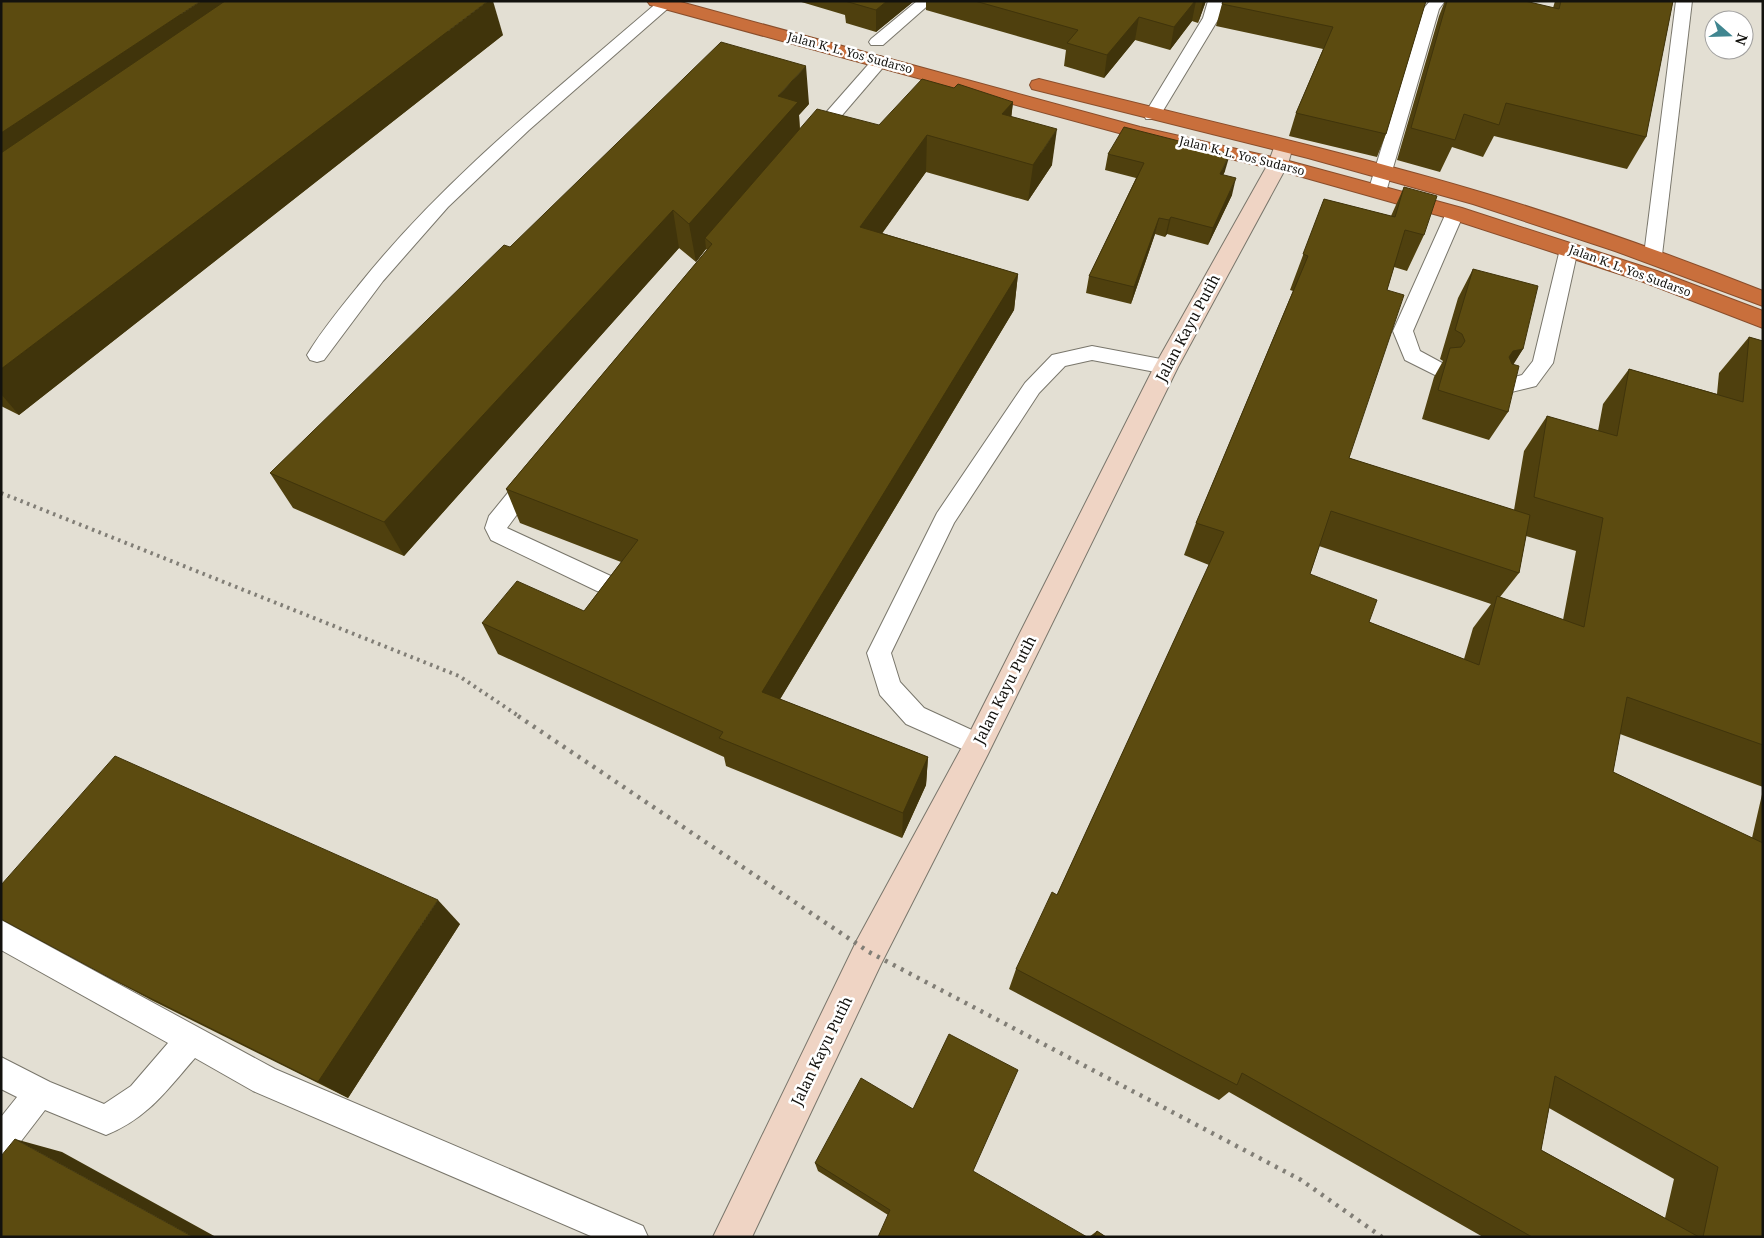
<svg xmlns="http://www.w3.org/2000/svg" width="1764" height="1238" viewBox="0 0 1764 1238" font-family="'Noto Serif',serif">
<rect width="100%" height="100%" fill="#e3dfd3"/>
<g fill="none" stroke-linecap="round" stroke-linejoin="round">
<defs>
<g id="lane">
<path d="M659 1H671L673 4 529 130 448 207 383 281 324 360 317 362 310 360 307 355C322 330 341 307 359 285 445 177 555 91 659 1Z"/>
<path d="M917 1H933L883 45H871L869 42 871 39Z"/>
<path d="M1208 1H1223L1219 18 1158 119H1146L1144 115 1203 18Z"/>
<path d="M1430 1H1445L1439 9 1386 192 1383 196H1371L1368 192 1424 8Z"/>
<path d="M1676 1H1692L1662 255 1660 259 1653 261 1646 259 1644 255Z"/>
<path d="M880 56 886 58 888 61 886 64 820 141H808L806 137 808 133 874 58Z"/>
<path d="M1455 207 1461 209 1464 213 1413 331 1420 351 1444 364 1447 369 1444 374 1437 376 1405 360 1393 331 1446 213 1449 209Z"/>
<path d="M1569 243 1576 245 1578 249 1553 363 1536 386 1503 394 1496 392 1493 387 1496 382 1522 375 1533 361 1560 249 1562 245Z"/>
<path d="M1092 346 1166 360 1173 362 1176 367 1173 372 1166 374 1092 360 1065 366 1039 393 954 523 891 653 900 682 924 708 987 737 991 745 987 753 978 756 906 724 880 695 867 653 937 513 1025 383 1052 355Z"/>
<path d="M532 471 540 473 543 479 507 528 613 577 617 584 613 591 605 593 597 591 491 540 485 528 489 516 524 473Z"/>
<path d="M1 920 275 1069 643 1226 648 1237H593L253 1091 195 1058C166 1091 148 1118 106 1135L45 1110 12 1153 1 1157V1117L17 1097 1 1089V1057L50 1082 104 1104 131 1086 168 1043 1 950Z"/>
</g>
<path id="secondary" d="M1283 140 1290 142 1293 146 1288 164 1178 367 988 754 881 964 752 1237H713L857 940 968 736 1154 367 1268 164 1276 142Z"/>
<g id="highway">
<path d="M647 1H677L1140 127 1285 160 1462 208 1657 271 1763 311V328L1641 281 1448 218 1274 169 1130 136 650 5Z"/>
<path d="M1039 79C1188 117 1340 150 1487 194 1580 222 1672 255 1763 291V306L1615 251 1473 204 1308 158 1032 89 1030 85 1032 81Z"/>
</g>
</defs>
<!-- lane casing -->
<use href="#lane" stroke="#79766b" stroke-width="2"/>
<!-- secondary casing -->
<use href="#secondary" stroke="#79766b" stroke-width="2"/>
<!-- highway casing -->
<use href="#highway" stroke="#894e2c" stroke-width="2"/>
<!-- lane -->
<use href="#lane" fill="#fff" fill-rule="evenodd"/>
<!-- secondary -->
<use href="#secondary" fill="#efd4c4" fill-rule="evenodd"/>
<!-- highway -->
<use href="#highway" fill="#c96f3c" fill-rule="evenodd"/>
<!-- rail-far1 -->
<path stroke="#817e76" stroke-width="4" stroke-dasharray="2.5 4.5" stroke-linecap="butt" d="M1 493 459 676 520 717"/>
<!-- rail -->
<path stroke="#817e76" stroke-width="4.5" stroke-dasharray="3 6" stroke-linecap="butt" d="M518 716 869 952 1301 1180 1382 1237"/>
</g>
<!-- wall -->
<g fill="#4f400e" fill-rule="evenodd">
<path d="M798 1H914L876 32 846 23 845 15Z"/>
<path d="M926 1H1206L1198 23 1192 21 1170 50 1135 40 1104 78 1064 66 1066 50 926 10Z"/>
<path d="M1223 1H1427L1425 4 1386 134 1377 157 1289 136 1296 113 1323 49 1216 26 1222 4Z"/>
<path d="M1445 1H1525L1553 8 1555 1H1673L1646 137 1627 169 1494 136 1483 157 1452 147 1440 172 1397 160 1439 16Z"/>
<path d="M1 2 503 35 19 415 1 406Z"/>
<path d="M954 88 1013 102 1011 117 1052 165 1028 201 926 172 882 233 1018 274 1014 310 780 699 928 757 926 785 902 838 726 766 724 757 498 654 482 623 584 611 621 562 520 523 506 489 707 250 706 249 696 262 679 248 404 556 293 508 270 473 510 247 809 104 799 115 800 129 879 125Z"/>
<path d="M1108 154 1225 171 1223 175 1232 195 1208 245 1167 234 1165 237 1155 234 1131 304 1086 293 1089 276 1136 178 1105 170Z"/>
<path d="M1404 187 1424 235 1407 271 1394 267 1387 290 1349 458 1514 510 1524 451 1547 416 1598 431 1603 404 1629 369 1717 394 1719 373 1749 337 1763 341V787L1620 734 1613 772 1752 838 1763 790V1237H1483L1229 1092 1219 1100 1009 989 1016 969 1057 895 1209 565 1184 555 1196 523 1293 291 1290 290 1324 199 1391 216ZM1526 536 1576 551 1563 620 1500 597 1519 573ZM1319 546 1491 604 1473 628 1464 659 1369 622 1310 574ZM1549 1108 1674 1179 1665 1218 1541 1150Z"/>
<path d="M1473 269 1523 349 1513 364 1508 412 1489 440 1422 419 1434 377 1443 361 1440 359 1458 298Z"/>
<path d="M460 924 348 1098 151 1000 112 979Z"/>
<path d="M1018 1070 888 1215 818 1171 815 1163 913 1109Z"/>
<path d="M1097 1231 1106 1237H1089Z"/>
</g>
<!-- shaded-wall -->
<g fill="#40340b">
<path d="M201 1H273L1 188V133Z"/>
<path d="M488 1H493L503 35 19 415 1 394V369Z"/>
<path d="M887 1H914L876 32V10Z"/>
<path d="M1195 1H1196L1192 21 1170 50 1174 27Z"/>
<path d="M1203 1H1206L1198 23Z"/>
<path d="M1139 17 1135 40 1104 78 1107 55Z"/>
<path d="M806 66 809 104 799 115 800 140 705 238 706 249 696 262 689 224 778 96Z"/>
<path d="M1013 102 1009 138 1002 114Z"/>
<path d="M1057 129 1052 165 1028 201 1033 165Z"/>
<path d="M927 135 926 172 861 263 860 227Z"/>
<path d="M1230 154 1225 171 1216 191 1220 174Z"/>
<path d="M1236 178 1232 195 1208 245 1213 228Z"/>
<path d="M673 210 679 248 404 556 384 522Z"/>
<path d="M1171 217 1167 234 1165 237 1169 220Z"/>
<path d="M1159 218 1155 234 1131 304 1134 287Z"/>
<path d="M1018 274 1014 310 767 721 762 692Z"/>
<path d="M1523 349 1505 378 1509 357 1513 351Z"/>
<path d="M928 757 926 785 902 838 903 813Z"/>
<path d="M438 900 460 924 348 1098 318 1082Z"/>
<path d="M15 1139 62 1152 216 1237H193Z"/>
</g>
<!-- building -->
<g fill="#5c4b10" stroke="#40340b">
<path d="M2 1H201L1 133V2Z"/>
<path d="M225 1H488L1 369V153Z"/>
<path d="M845 1H887L876 10Z"/>
<path d="M975 1H1195L1174 27 1139 17 1107 55 1067 43 1078 30Z"/>
<path d="M1223 1H1426L1386 134 1296 113 1333 27 1222 4Z"/>
<path d="M1447 1H1525L1559 9 1561 1H1673L1646 137 1506 103 1499 125 1464 114 1455 140 1411 128Z"/>
<path d="M721 42 806 66 778 96 798 102 689 224 673 210 384 522 270 473 504 245 510 247Z"/>
<path d="M922 79 954 88 958 84 1013 102 1002 114 1057 129 1033 165 927 135 860 227 1018 274 762 692 928 757 903 813 719 738 723 732 482 623 517 581 584 611 638 540 506 489 712 244 705 238 817 109 879 125Z"/>
<path d="M1124 127 1230 154 1220 174 1236 178 1213 228 1171 217 1169 220 1159 218 1134 287 1089 276 1144 163 1108 154Z"/>
<path d="M1404 187 1437 196 1424 235 1405 230 1387 290 1404 295 1349 458 1530 515 1519 573 1331 511 1310 574 1377 600 1369 622 1479 665 1497 596 1584 627 1603 518 1534 497 1547 416 1617 436 1629 369 1743 402 1749 337 1763 341V745L1627 697 1613 772 1763 843V1237H1703L1718 1167 1555 1076 1541 1150 1699 1237H1532L1242 1073 1237 1085 1016 969 1052 892 1057 895 1224 532 1196 523 1308 256 1303 254 1324 199 1395 217Z"/>
<path d="M1473 269 1538 286 1523 349 1513 351 1509 357 1512 364 1519 366 1508 412 1438 390 1450 348 1461 347 1465 341 1462 334 1455 330Z"/>
<path d="M115 756 438 900 318 1082 112 979 1 919V885Z"/>
<path d="M949 1034 1018 1070 973 1171 1087 1237H878L890 1210 815 1163 861 1078 913 1109Z"/>
<path d="M15 1139 193 1237H1V1156Z"/>
<path d="M1097 1231 1106 1237H1094Z"/>
</g>
<g text-anchor="middle" stroke-width="5" stroke-linejoin="round" paint-order="stroke">
<!-- far-street labels -->
<g font-size="12" fill="#13120e" stroke="#fff">
<text transform="translate(850 53) rotate(15)" y="4">Jalan K. L. Yos Sudarso</text>
<text transform="translate(1242 156) rotate(14)" y="4">Jalan K. L. Yos Sudarso</text>
<text transform="translate(1630 271) rotate(20)" y="4">Jalan K. L. Yos Sudarso</text>
</g>
<!-- street labels -->
<g font-size="15" fill="#13120e" stroke="#fff">
<text transform="translate(1188 328) rotate(-62)" y="5">Jalan Kayu Putih</text>
<text transform="translate(1005 690) rotate(-63)" y="5">Jalan Kayu Putih</text>
<text transform="translate(822 1051) rotate(-64)" y="5">Jalan Kayu Putih</text>
</g>
</g>
<!-- border -->
<rect width="1764" height="1238" fill="none" stroke="#13120e" stroke-width="5"/>
<!-- north arrow -->
<g transform="translate(1729 35) rotate(110)"><circle r="24" fill="#ffffff" stroke="#a1a09f"/>
<path d="M0-4L9 19L0 12L-9 19Z" fill="#408690"/>
<text y="-8" font-size="14" font-weight="bold" text-anchor="middle" fill="#13120e">N</text>
</g>
</svg>
